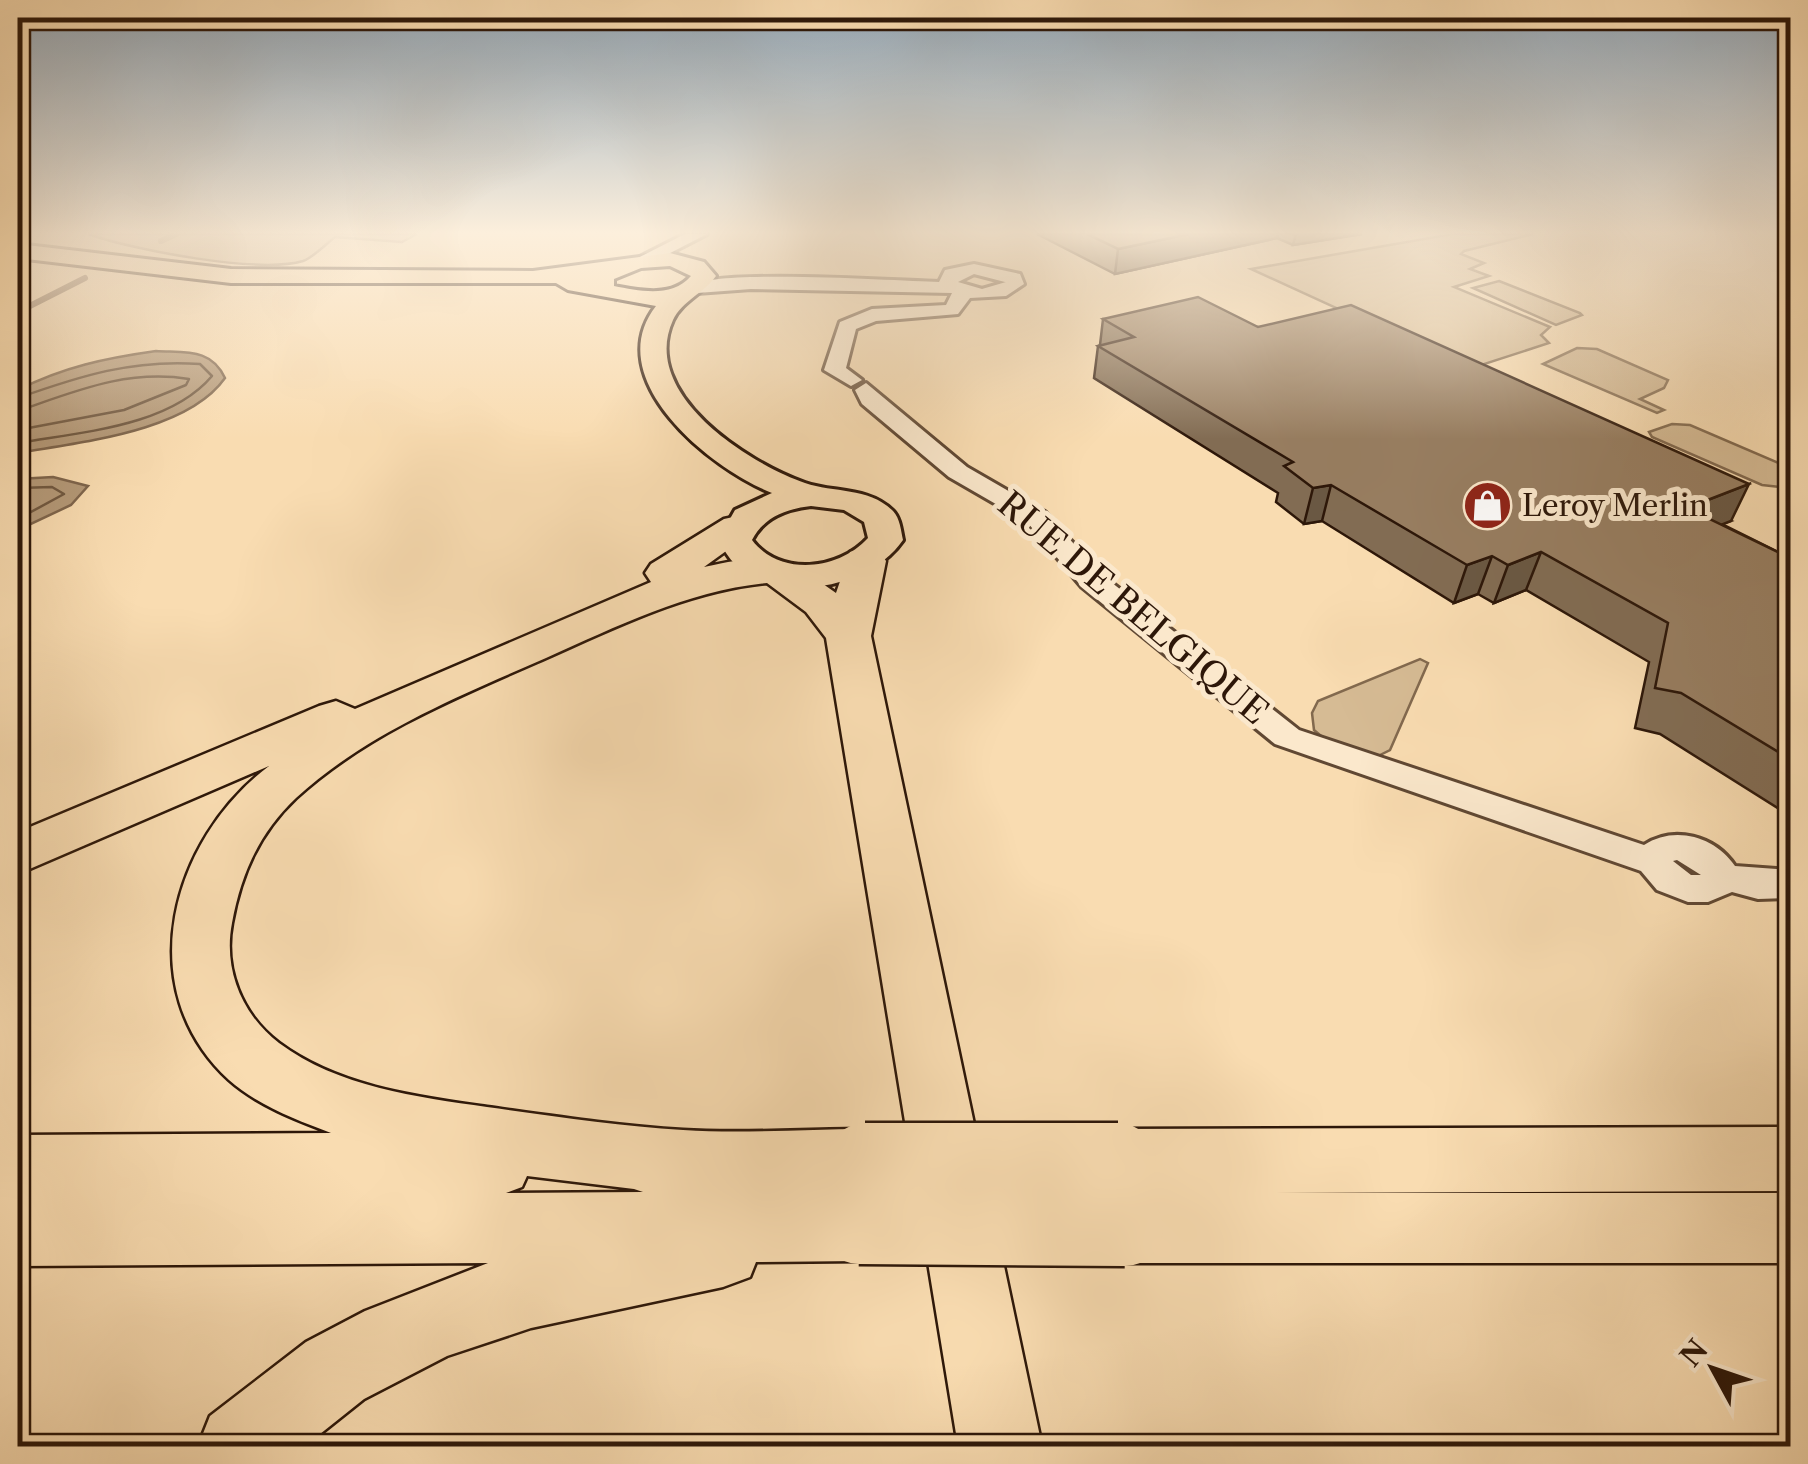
<svg xmlns="http://www.w3.org/2000/svg" width="1808" height="1464" viewBox="0 0 1808 1464" font-family="'Libre Caslon Text',serif">
<rect width="100%" height="100%" fill="#f9dcb1"/>
<filter id="stains"><feTurbulence type="fractalNoise" baseFrequency=".002" numOctaves="4"/><feColorMatrix values="0 0 0 0 .2 0 0 0 0 .09 0 0 0 0 .02 0 0 0 .5 -.17"/></filter>
<radialGradient id="worn" r=".72"><stop offset=".6" stop-color="#630" stop-opacity="0"/><stop offset="1" stop-color="#630" stop-opacity=".3"/></radialGradient>
<!-- green -->
<g fill="#d6bb94" stroke="#82694e" stroke-width="2.5">
<path d="M88 234H417L402 242 335 237C326 244 314 257 303 261 259 274 133 250 88 234Z"/>
<path d="M1453 234H1533L1464 251 1461 254 1484 263 1470 269 1489 276 1454 287 1550 327 1541 335 1549 343 1469 369 1251 269Z"/>
<path d="M1499 281 1580 313 1582 315 1556 325 1473 288Z"/>
<path d="M1577 348 1597 349 1668 380 1664 388 1640 399 1664 410 1657 413 1543 364Z"/>
<path d="M1672 424 1690 425 1790 468V488L1762 485 1652 437 1649 432Z"/>
<path d="M1420 659 1428 663 1390 750 1378 756 1327 741 1314 730 1312 713 1318 701Z"/>
</g>
<!-- water -->
<g fill="#b49978" stroke="#7e654c" stroke-width="2.5">
<path d="M156 351C186 353 211 348 225 378 187 432 80 442 18 453V390C63 367 106 358 156 351Z"/>
<path d="M53 477 88 486 71 505 18 530V479Z"/>
</g>
<g fill="none" stroke-linecap="round" stroke-linejoin="round">
<!-- shore -->
<g stroke="#705840" stroke-width="2.5">
<path d="M18 398C80 376 133 359 200 364L212 376C169 427 80 432 18 443"/>
<path d="M18 411C76 391 127 369 189 379L186 385 124 410 18 430"/>
<path d="M18 488 52 487 64 494 18 519"/>
</g>
<!-- stream -->
<g stroke="#7e654c" stroke-width="6">
<path d="M161 241 176 234"/>
<path d="M18 312 85 278"/>
</g>
<defs>
<g id="minor">
<path d="M685 234H707L645 266 630 262Z"/>
<path d="M974 264 1020 274 1024 284 1006 296 970 298 958 314 876 321 856 329 846 368 862 380 851 386 824 370 840 322 872 309 946 305 952 293 751 289 697 293 688 287C711 268 898 281 939 282L945 270ZM974 274 1005 282H1006L982 289 958 282Z"/>
<path d="M866 383 967 467 1045 512 1102 575 1299 730 1644 845C1674 825 1715 836 1735 866L1790 870V898L1758 899 1732 892 1708 902H1688L1657 890 1641 871 1275 744 1082 587 1027 522 949 477 862 404 855 390ZM1677 860 1701 875H1691L1673 861Z"/>
</g>
<path id="major" d="M18 244 231 269 533 271 670 253 704 262 716 276C704 293 682 301 673 320 639 394 748 463 805 483 834 493 869 487 893 511 900 518 901 531 903 540 871 587 782 606 736 565 729 559 723 548 718 540L735 510 772 493C711 469 599 379 656 306L568 290 556 283H231L18 258ZM670 266 691 276C672 298 640 291 614 286V279L641 268ZM811 506 844 510 864 522 868 538C839 570 780 577 752 540 764 517 786 509 811 506Z"/>
<g id="highway">
<path d="M738 516 752 519 758 528 704 567C769 553 782 554 836 593L850 552 865 548 880 552 886 561 871 636 1042 1446H958L826 638 806 612 767 583C688 591 618 626 546 658 459 696 367 733 296 798 259 833 241 874 232 923 223 969 242 1015 279 1043 338 1087 417 1097 487 1107 552 1116 618 1126 683 1130 743 1134 805 1129 865 1129L890 1138 900 1161 890 1184 865 1193 885 1201 896 1226 885 1251 859 1261 756 1262 750 1277 723 1287 531 1328 447 1356 364 1399 305 1446H198L210 1416 306 1342 365 1311 488 1263 18 1266V1135L331 1133C296 1120 257 1105 229 1080 130 989 171 840 269 766L18 874V832L319 706 336 701 355 709 651 582 645 573 651 564 724 519ZM527 1176 634 1189 643 1192 506 1193 522 1187Z"/>
<path d="M1790 1127V1191L1276 1193H1790V1263H1125L1099 1253 1088 1228 1099 1203 1124 1193 1093 1184 1083 1161 1093 1138 1118 1129Z"/>
</g>
</defs>
<!-- minor casing -->
<use href="#minor" stroke="#604833" stroke-width="6"/>
<!-- major casing -->
<use href="#major" stroke="#2d1709" stroke-width="6"/>
<!-- highway casing -->
<use href="#highway" stroke="#2d1709" stroke-width="5"/>
<!-- minor -->
<use href="#minor" fill="#fbe8cc" fill-rule="evenodd"/>
<!-- major -->
<use href="#major" fill="#f9dcb1" fill-rule="evenodd"/>
<!-- highway -->
<use href="#highway" fill="#f9dcb1" fill-rule="evenodd"/>
<defs>
<g id="highway-bridge">
<path d="M865 1161H1118"/>
<path d="M859 1226 1125 1228"/>
</g>
</defs>
<!-- highway-bridge casing -->
<use href="#highway-bridge" stroke="#2d1709" stroke-width="81" stroke-linecap="butt"/>
<!-- highway-bridge -->
<use href="#highway-bridge" stroke="#f9dcb1" stroke-width="76"/>
</g>
<!-- wall -->
<g fill="#826c53" stroke="#2d1709" stroke-width="2.5">
<path d="M1037 234H1362L1293 245 1277 238 1115 274Z"/>
<path d="M1103 319 1258 327 1731 521 1722 524 1790 558V812H1784L1660 734 1635 728 1649 662 1526 590 1494 603 1478 594 1454 603 1322 521 1304 524 1276 502 1278 493 1094 378 1098 346 1100 345Z"/>
</g>
<!-- shaded-wall -->
<g fill="#6a5843" stroke="#2d1709" stroke-width="2.5">
<path d="M1189 234H1278L1277 238 1115 274 1118 249Z"/>
<path d="M1296 234H1362L1293 245Z"/>
<path d="M1749 484 1731 521 1670 545 1687 508Z"/>
<path d="M1331 485 1322 521 1304 524 1313 488Z"/>
<path d="M1541 552 1526 590 1494 603 1508 565Z"/>
<path d="M1492 556 1478 594 1454 603 1467 565Z"/>
</g>
<!-- building -->
<g fill="#977d60" stroke="#2d1709" stroke-width="2.5">
<path d="M1087 234H1189L1118 249Z"/>
<path d="M1198 297 1258 327 1351 305 1749 484 1687 508 1790 558V759L1681 693 1655 688 1668 623 1541 552 1508 565 1492 556 1467 565 1331 485 1313 488 1284 466 1293 462 1098 346 1134 337 1103 319Z"/>
</g>
<!-- sky -->
<linearGradient id="sky" x2="0" y2="1"><stop stop-color="#93a9bb"/><stop offset="0.53" stop-color="#fcefdc"/><stop offset="1" stop-color="#fcefdc" stop-opacity="0"/></linearGradient>
<rect width="1808" height="439" fill="url(#sky)"/>
<!-- icons -->
<defs>
<symbol id="shop-disc" viewBox="-11 -11 22 22"><circle r="9.5" fill="#8f2418" stroke="#fbe8cc"/><path d="M-5-2.5h2.3a2.7 3.5 0 0 1 5.4 0H5L5.5 6h-11ZM-1.5-2.5h3a1.5 2.3 0 0 0-3 0Z" fill="#fff"/></symbol>
</defs>
<g fill-rule="evenodd">
<use href="#shop-disc" x="1460" y="478" width="55" height="55"/>
</g>
<g text-anchor="middle" stroke-width="10" stroke-linejoin="round" paint-order="stroke">
<!-- far-poi labels -->
<g font-size="30" fill="#2d1709" stroke="#fbe8cc" text-anchor="start">
<text x="1522" y="516">Leroy Merlin</text>
</g>
<!-- street labels -->
<g font-size="35" fill="#2d1709" stroke="#fbe8cc">
<text transform="translate(1133 608) rotate(40)" y="12">RUE DE BELGIQUE</text>
</g>
</g>
<!-- margin -->
<rect width="1808" height="1464" fill="none" stroke="#f9dcb1" stroke-width="60"/>
<rect x="20" y="20" width="1768" height="1424" fill="none" stroke="#2d1709" stroke-width="5"/>
<rect x="30" y="30" width="1748" height="1404" fill="none" stroke="#2d1709" stroke-width="2.5"/>
<!-- north arrow -->
<g transform="translate(1713 1369) rotate(310)" stroke="#fbe8cc" stroke-width="8" paint-order="stroke">
<path d="M0-8L18 38L0 25L-18 38Z" fill="#2d1709"/>
<text y="-15" font-size="28" font-weight="bold" text-anchor="middle" fill="#2d1709">N</text>
</g>
<rect width="100%" height="100%" filter="url(#stains)"/>
<rect width="100%" height="100%" fill="url(#worn)"/>
</svg>
